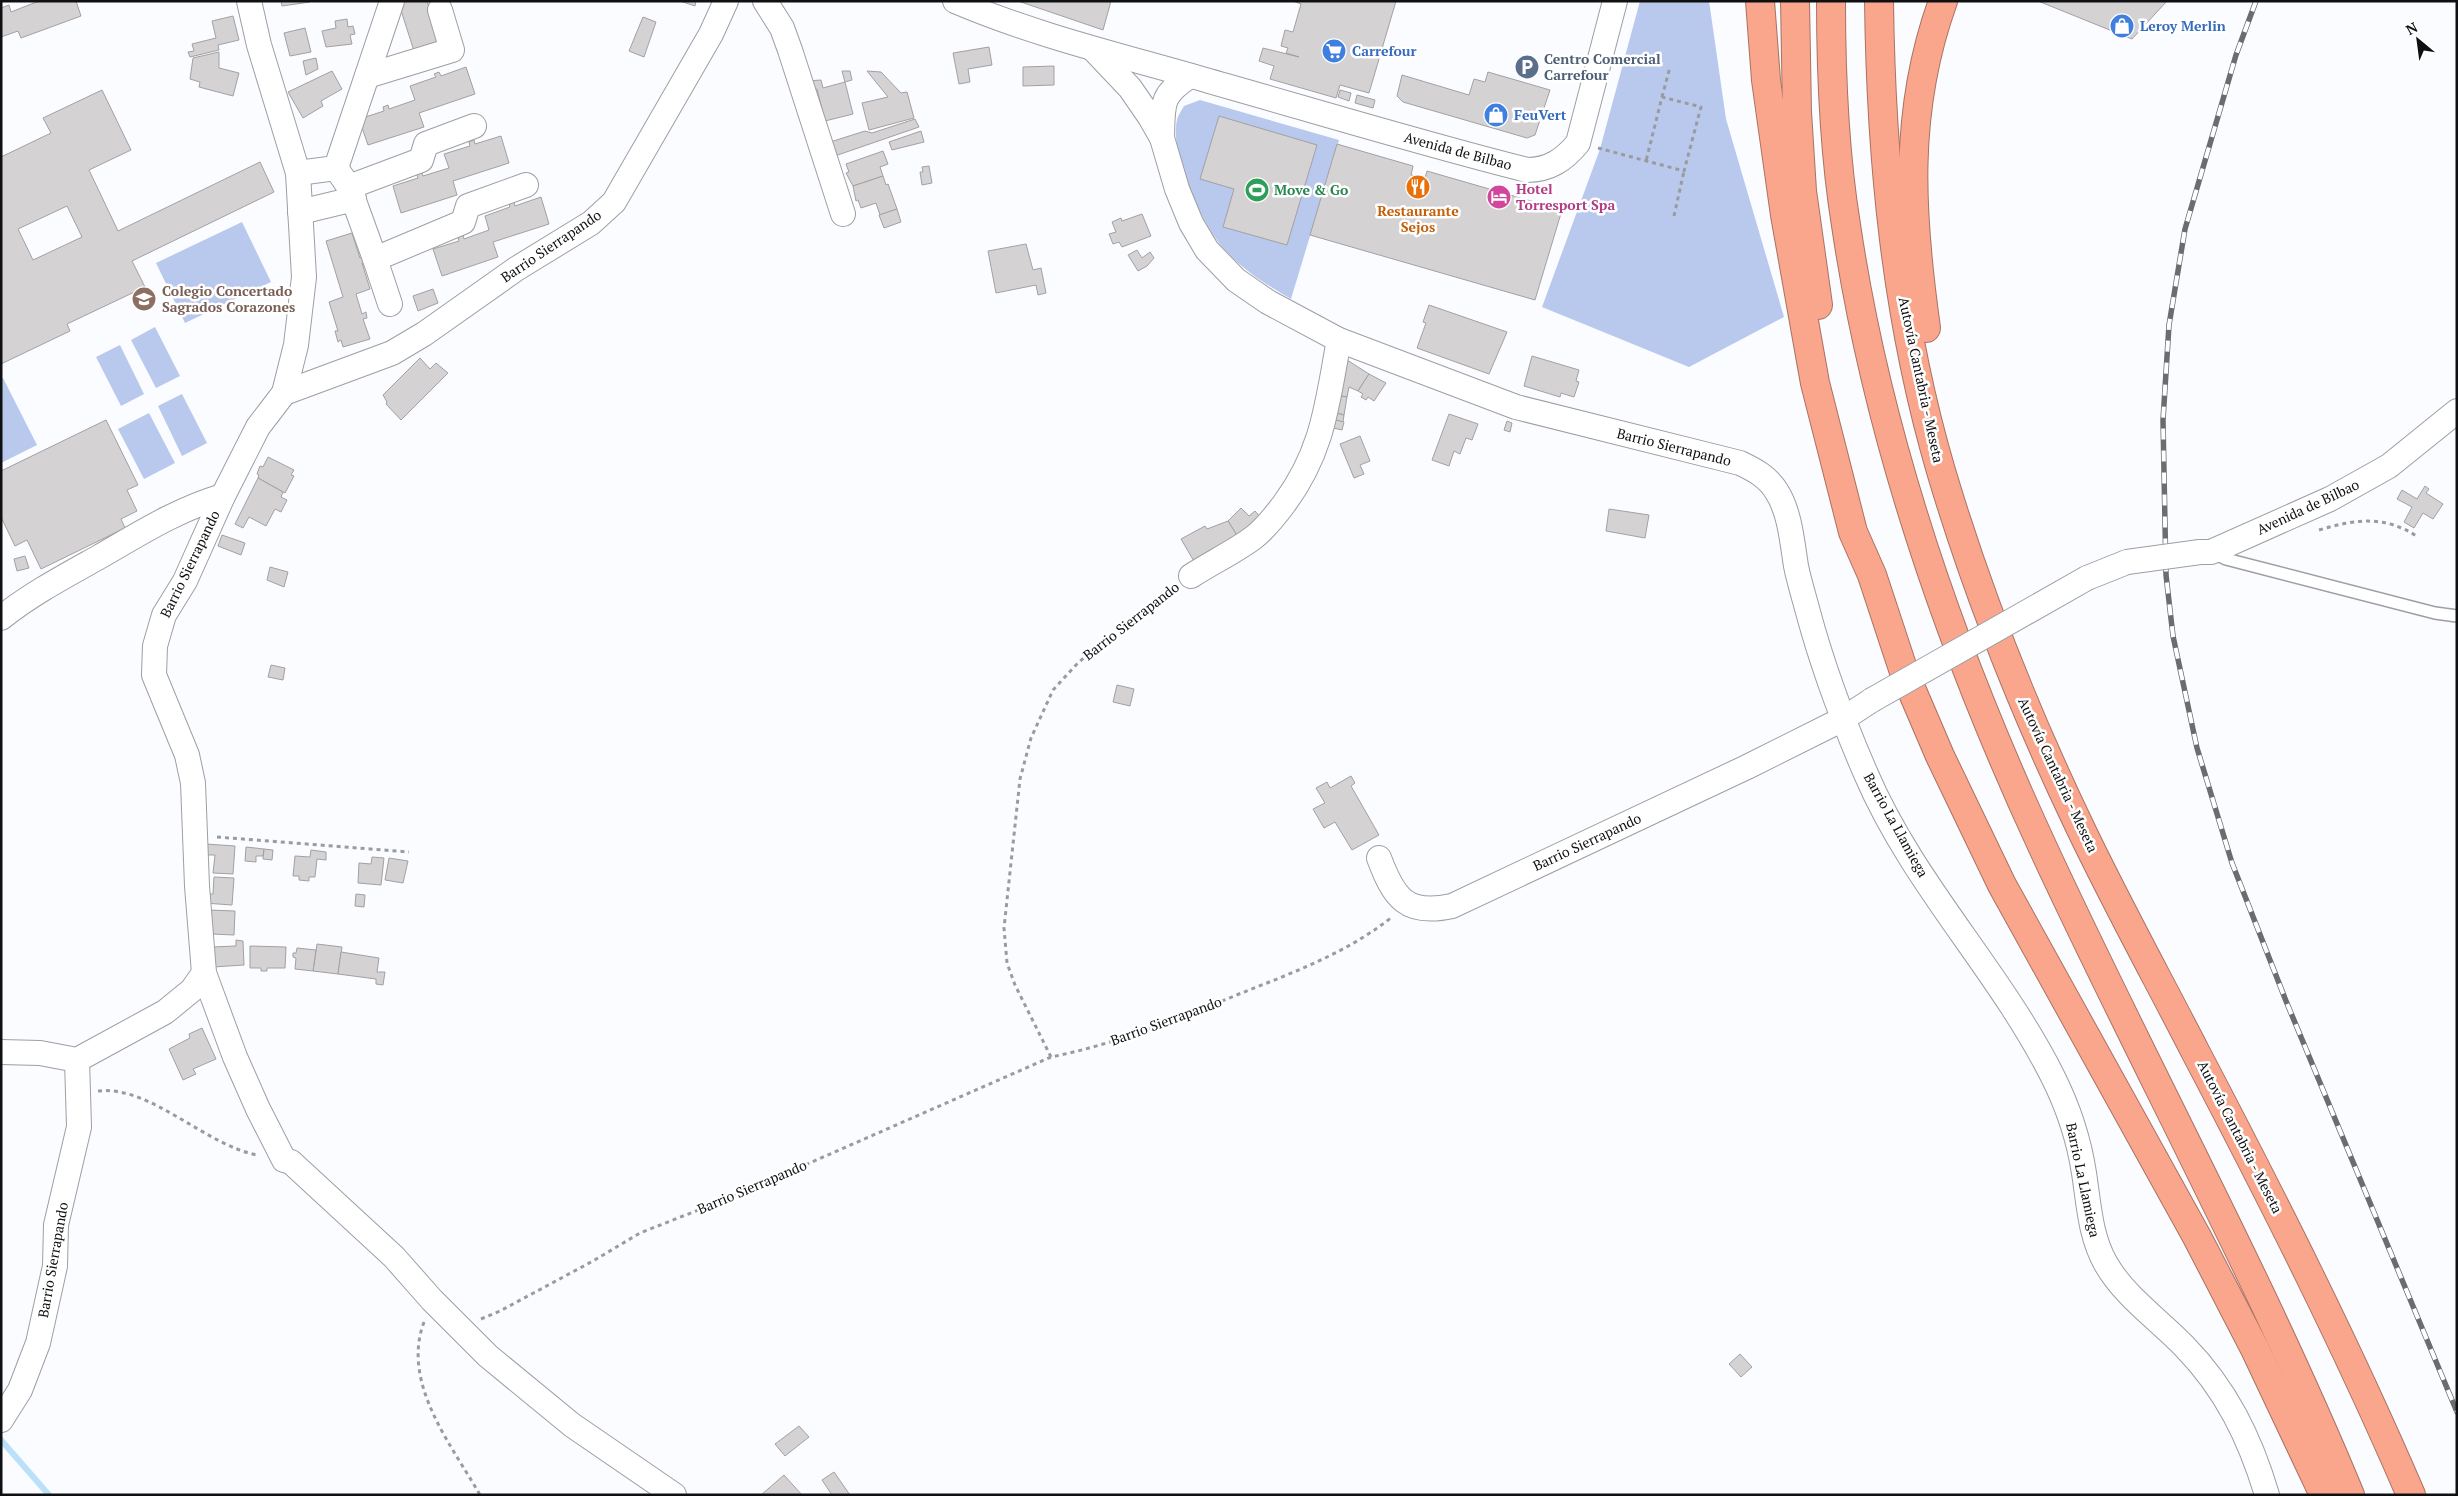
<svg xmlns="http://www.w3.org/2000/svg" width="2458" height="1496" viewBox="0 0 2458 1496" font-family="'PT Serif',serif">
<rect width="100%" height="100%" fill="#fafcff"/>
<!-- green -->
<g fill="#b9c8ed">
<path d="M1640 1H1709L1726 119 1784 317 1689 367 1542 307 1600 149Z"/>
<path d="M1200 100 1339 140 1291 299C1267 285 1244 271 1224 249 1202 224 1169 154 1177 120 1178 115 1182 110 1184 106Z"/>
<path d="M242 222 271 282 185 323 156 263Z"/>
<path d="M155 327 180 376 156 388 131 340Z"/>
<path d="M120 345 144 394 121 406 96 357Z"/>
<path d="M3 378 37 445 1 463V379Z"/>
<path d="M182 394 207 443 182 456 158 406Z"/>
<path d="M149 413 175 463 144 479 118 429Z"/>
</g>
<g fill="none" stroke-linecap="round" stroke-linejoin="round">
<!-- stream -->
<path stroke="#bbe0f9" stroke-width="6" d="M1 1440 49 1495"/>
</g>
<!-- building -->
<g fill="#d5d2d4" stroke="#a3a0a2" fill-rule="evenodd">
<path d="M39 1H76L81 16 21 38 18 31 1 37V8L9 5 11 12Z"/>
<path d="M281 1H310V2L282 6Z"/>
<path d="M398 1H427L442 46 415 54Z"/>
<path d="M680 1H696L695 6Z"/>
<path d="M1018 1H1111L1103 30Z"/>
<path d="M1293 1H1396L1369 93 1340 85 1336 98 1270 79 1274 66 1259 61 1263 48 1299 57 1286 53 1288 48 1281 46 1285 30 1293 32 1301 4Z"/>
<path d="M2038 1H2167L2132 39Z"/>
<path d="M233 16 239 40 218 45 219 50 190 57 188 52 194 51 192 44 216 38 212 21Z"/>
<path d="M643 17 656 22 644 57 629 51Z"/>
<path d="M347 19 348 27 353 26 355 34 350 35 352 44 326 47 322 31 336 28 335 21Z"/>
<path d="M305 28 311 52 290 56 284 33Z"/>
<path d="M989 47 992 65 968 69 970 82 959 84 953 53Z"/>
<path d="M219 52V68L239 73 233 96 199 87 200 82 190 79 193 58Z"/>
<path d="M316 58 318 69 306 75 303 61Z"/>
<path d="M1054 66V85L1023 86V67Z"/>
<path d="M466 67 475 94 419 113 424 127 368 145 359 119 384 111 383 107 388 105 389 109 415 100 410 86 436 77 434 74 439 72 441 76Z"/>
<path d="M332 71 342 89 321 101 323 106 303 118 288 92Z"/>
<path d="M842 71H850L852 80 845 82Z"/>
<path d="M867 71 881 72 901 93 907 92 914 118 869 130 862 103 888 97Z"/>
<path d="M1488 72 1550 90 1535 135 1527 138 1403 102 1397 96 1402 75 1469 95 1474 79 1485 82Z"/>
<path d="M821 80 823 88 845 82 853 114 825 121 817 89 809 91 807 81Z"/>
<path d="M102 90 131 150 89 170 118 231 260 162 274 192 132 261 145 287 67 324 70 331 1 364V157L51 133 43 118ZM67 206 82 237 33 260 18 229Z"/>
<path d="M1340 90 1351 93 1349 101 1338 97Z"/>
<path d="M1357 95 1375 100 1373 108 1355 103Z"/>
<path d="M1219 116 1317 145 1287 245 1223 227 1234 189 1200 179Z"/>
<path d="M915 119 919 127 829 158 824 144 865 131 872 133Z"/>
<path d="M921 131 924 142 892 150 889 142Z"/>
<path d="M501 136 509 163 453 181 457 195 401 213 393 186 418 178 417 175 420 173H422L423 176 449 168 444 154 470 146 469 142 474 140 475 144Z"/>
<path d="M1337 144 1413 166 1411 175 1425 178 1427 171 1562 210 1535 300 1310 235Z"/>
<path d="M883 151 888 164 880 167 883 176 853 186 846 173 849 172 846 164Z"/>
<path d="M929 166 932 183 922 185 920 172H923L922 167Z"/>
<path d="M883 176 886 185 888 184 897 209 880 215 876 203 861 208 858 200 856 201 853 186Z"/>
<path d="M541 197 549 224 493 242 498 257 442 276 433 249 459 241 458 237 463 235 464 239 489 230 485 216 510 207 509 204 514 202 515 206Z"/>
<path d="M897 209 901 222 884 228 879 215Z"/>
<path d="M1142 214 1151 236 1122 247 1119 242 1113 244 1109 234 1116 232 1112 222 1121 218 1122 221Z"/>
<path d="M352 233 360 258 364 257 366 262 362 263 370 289 356 294 362 314 366 312 367 318 363 319 370 339 343 347 341 340 338 342 335 331H338L329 302 343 297 326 241Z"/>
<path d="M1026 244 1033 270 1041 268 1046 293 1038 295 1036 285 996 293 988 251Z"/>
<path d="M1137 250 1142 258 1150 252 1154 258 1147 266 1138 271 1128 255Z"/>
<path d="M433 289 438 303 418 311 413 296Z"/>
<path d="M1429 305 1507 332 1489 374 1417 348 1426 323 1423 322Z"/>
<path d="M1532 356 1579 370 1576 381 1579 382 1574 397 1561 393 1560 397 1524 386Z"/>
<path d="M420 358 430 369 436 363 448 373 401 420 386 404 387 402 383 395Z"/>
<path d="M1347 360 1369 374 1358 391 1349 387 1347 397 1335 395Z"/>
<path d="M1369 374 1386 383 1374 401 1368 397 1366 400 1361 397 1363 394 1358 391Z"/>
<path d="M1335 395 1347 397 1344 415 1332 412Z"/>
<path d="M1332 412 1344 415 1343 422 1331 419Z"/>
<path d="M1449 414 1478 424 1472 440 1466 438 1460 454 1454 451 1449 466 1432 460Z"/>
<path d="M1331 419 1344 422 1342 430 1329 427Z"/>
<path d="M106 420 138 485 127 490 137 511 121 519 125 528 41 569 27 540 15 546 1 517V471Z"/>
<path d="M1507 421 1512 423 1510 432 1504 430Z"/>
<path d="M1360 436 1370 461 1360 465 1364 474 1354 478 1340 444Z"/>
<path d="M268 457 294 470 291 475 294 476 285 493 258 478 259 475 257 474 260 466 263 467Z"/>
<path d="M258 478 283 492 281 497 287 500 281 512 275 509 266 526 249 517 243 528 235 524Z"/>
<path d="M2425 486 2429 489 2426 493 2443 504 2433 519 2423 513 2414 528 2404 522 2412 507 2397 499 2402 490 2417 499Z"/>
<path d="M1241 508 1249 516 1255 511 1261 518 1238 537 1228 521Z"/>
<path d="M1609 509 1649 515 1645 538 1606 531Z"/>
<path d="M1228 521 1238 537 1195 563 1181 539 1205 526 1207 529Z"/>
<path d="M222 535 245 543 241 555 218 546Z"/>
<path d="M25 556 29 568 17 571 14 559Z"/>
<path d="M270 567 288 572 284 587 267 580Z"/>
<path d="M271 665 285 668 283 680 268 677Z"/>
<path d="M1117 685 1134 689 1130 706 1113 702Z"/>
<path d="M1351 776 1355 783 1351 786 1379 835 1352 850 1335 822 1324 828 1313 809 1325 803 1316 788 1327 782 1330 788Z"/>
<path d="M206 844 235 846 233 874 213 873 215 855H205Z"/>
<path d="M246 847 264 849 263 856H256V862L245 861Z"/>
<path d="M264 849 273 850 272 860 263 859Z"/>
<path d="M311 850 326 852V860L317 859 315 877H309V881L299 880V876H293L295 856 310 857Z"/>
<path d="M372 857 384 858 381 885 358 883 359 863 371 864Z"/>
<path d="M389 858 408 861 403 883 385 880Z"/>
<path d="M214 877 234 878 232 905 204 903 205 894H213Z"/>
<path d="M356 894 365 895 364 907 355 906Z"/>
<path d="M208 910 235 911 234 935 211 934Z"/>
<path d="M236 940 243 941 244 965 213 967 212 947 236 946Z"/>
<path d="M317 944 342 947 338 974 313 971Z"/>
<path d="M250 946 286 947 285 968H267V971H261V968H250Z"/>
<path d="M297 948 316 950 313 971 295 969 296 958 293 957V953H296Z"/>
<path d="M341 952 379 958 377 972H385L383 985 376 984V979L338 974Z"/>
<path d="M202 1028 216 1059 193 1069 196 1074 183 1080 169 1049 190 1038 189 1034Z"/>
<path d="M1740 1354 1752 1367 1741 1377 1729 1364Z"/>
<path d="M799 1426 809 1437 785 1456 775 1444Z"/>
<path d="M834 1472 850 1495H832L822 1480Z"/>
<path d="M784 1475 802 1495H761Z"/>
</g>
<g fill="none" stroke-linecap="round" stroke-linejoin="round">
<defs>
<path id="service" d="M2212 552 2226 559 2435 613 2457 616"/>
<g id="minor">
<path d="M249 1 259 45 298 173 304 277 296 345 284 393 258 427 223 496 185 581 164 615 155 646 154 675 187 755 193 783 197 886 204 973 235 1057 258 1109 284 1160 291 1162 394 1257 432 1300 488 1356 572 1425 674 1495"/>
<path d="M765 1 782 28 790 50 843 214"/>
<path d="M955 1C1037 36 1123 56 1209 81 1315 111 1420 143 1527 170 1549 170 1564 160 1578 143L1615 1"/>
<path d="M1094 50 1130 88 1150 117 1162 138 1177 189 1191 223 1207 250 1236 280 1268 302 1339 340 1516 407 1740 463C1755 470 1768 477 1777 492 1790 513 1792 541 1796 566 1799 581 1804 597 1808 612 1823 668 1843 721 1866 774 1913 884 2000 971 2053 1077 2068 1107 2079 1140 2084 1173 2089 1205 2090 1236 2106 1264 2125 1297 2158 1319 2184 1346 2226 1389 2250 1438 2267 1495"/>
<path d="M367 76 452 50 440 10"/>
<path d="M1162 138C1163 104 1160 95 1190 76"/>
<path d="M336 168 349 187 375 259 463 222 468 206 526 185"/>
<path d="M298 173 336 168 392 1"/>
<path d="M349 187 421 160 426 144 474 126"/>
<path d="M300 212 354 199"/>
<path d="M375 259 390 304"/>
<path d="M284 393 392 353 424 334 516 269 591 223 614 202 711 34 726 1"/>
<path d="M2200 552H2211L2330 499 2389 466 2457 411"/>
<path d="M1191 576C1211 563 1234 552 1253 538 1265 529 1275 516 1284 504 1324 450 1327 403 1339 340"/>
<path d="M2087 578 2127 562"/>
<path d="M1 618C31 594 65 576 99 557 139 534 178 509 223 496"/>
<path d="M1379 858C1394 898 1406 916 1452 906L1747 767 1843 719 1872 700"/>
<path d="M1 1052 40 1053 77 1060 165 1012 192 990 204 973"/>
<path d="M1 1420 20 1390 38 1343 55 1266 56 1225 79 1127 77 1060"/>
</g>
<g id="motorway">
<path d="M1760 1 1766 80 1785 215 1815 383 1853 532 1872 575 1904 672 1940 756 2002 885 2197 1237 2255 1349 2324 1495"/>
<path d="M1795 1 1797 112 1802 191 1818 305"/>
<path d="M1831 1C1831 76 1834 151 1846 225 1878 442 1952 652 2044 850 2144 1066 2259 1275 2350 1495"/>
<path d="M1879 1C1881 160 1896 318 1941 471 1977 592 2024 710 2078 823 2115 901 2157 977 2196 1053 2272 1198 2346 1344 2411 1495"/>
<path d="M1926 328C1910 214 1903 112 1943 1"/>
</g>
</defs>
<!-- service casing -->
<use href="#service" stroke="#9d9fa2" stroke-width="14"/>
<!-- minor casing -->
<use href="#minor" stroke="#9d9fa2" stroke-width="26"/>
<!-- motorway casing -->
<use href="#motorway" stroke="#a87262" stroke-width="30"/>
<!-- path -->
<g stroke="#9a9b9d" stroke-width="3" stroke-dasharray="4 4" stroke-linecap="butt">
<path d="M1662 97 1670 67"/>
<path d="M1598 148 1684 171 1701 107 1662 97 1646 161"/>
<path d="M1674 216 1684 171"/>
<path d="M2319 530C2356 519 2385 515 2418 537"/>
<path d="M217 837 409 852"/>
<path d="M1051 1057 1015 985 1007 963 1004 928 1020 779 1031 738 1053 690 1076 665 1103 640 1174 588"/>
<path d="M98 1091C150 1085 205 1145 257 1155"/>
<path d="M481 1319 500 1311 593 1261 640 1233 739 1194 1051 1057C1116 1044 1178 1019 1239 994 1292 973 1347 953 1392 917"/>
<path d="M424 1322C401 1383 451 1444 480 1495"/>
</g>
<!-- service -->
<use href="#service" stroke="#fff" stroke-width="11"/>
<!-- minor -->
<use href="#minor" stroke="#fff" stroke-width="24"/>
<!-- motorway -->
<use href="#motorway" stroke="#faa68d" stroke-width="28"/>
<defs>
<path id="rail" d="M2256 1 2236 55 2185 229 2169 325 2163 420 2166 575 2173 636 2197 748 2232 863 2286 1001 2457 1412"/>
</defs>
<!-- rail casing -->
<use href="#rail" stroke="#6b6c6e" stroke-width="5.5"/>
<!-- rail -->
<use href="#rail" stroke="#fff" stroke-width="4" stroke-dasharray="11" stroke-linecap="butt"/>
<defs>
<g id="minor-bridge">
<path d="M2127 562 2200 552"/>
<path d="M1872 700 2087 578"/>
</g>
</defs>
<!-- minor-bridge casing -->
<use href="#minor-bridge" stroke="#9d9fa2" stroke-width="26" stroke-linecap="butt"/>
<!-- minor-bridge -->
<use href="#minor-bridge" stroke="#fff" stroke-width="24"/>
</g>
<!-- icons -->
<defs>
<symbol id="shop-disc" viewBox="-11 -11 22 22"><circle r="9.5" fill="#3f7fe0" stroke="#fff"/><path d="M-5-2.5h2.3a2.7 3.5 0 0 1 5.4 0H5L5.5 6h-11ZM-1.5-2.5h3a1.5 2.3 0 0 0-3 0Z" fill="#fff"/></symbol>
<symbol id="supermarket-disc" viewBox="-11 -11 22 22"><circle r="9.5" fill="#3f7fe0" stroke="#fff"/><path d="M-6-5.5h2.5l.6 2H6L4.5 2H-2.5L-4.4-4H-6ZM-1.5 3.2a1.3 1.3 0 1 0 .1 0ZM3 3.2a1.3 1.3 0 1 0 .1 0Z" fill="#fff"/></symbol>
<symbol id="parking-disc" viewBox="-11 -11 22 22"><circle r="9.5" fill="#5c6f8a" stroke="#fff"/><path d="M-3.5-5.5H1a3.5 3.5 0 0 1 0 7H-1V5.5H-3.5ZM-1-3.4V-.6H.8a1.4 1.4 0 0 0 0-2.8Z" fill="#fff"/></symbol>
<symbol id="restaurant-disc" viewBox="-11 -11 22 22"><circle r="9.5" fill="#e8710a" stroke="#fff"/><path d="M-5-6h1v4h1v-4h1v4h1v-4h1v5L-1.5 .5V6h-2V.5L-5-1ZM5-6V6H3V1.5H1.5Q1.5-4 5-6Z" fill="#fff"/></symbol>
<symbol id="stadium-disc" viewBox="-11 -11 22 22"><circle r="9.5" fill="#2e9e5b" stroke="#fff"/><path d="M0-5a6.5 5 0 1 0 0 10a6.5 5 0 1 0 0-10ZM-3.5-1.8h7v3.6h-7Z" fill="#fff"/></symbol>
<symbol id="hotel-disc" viewBox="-11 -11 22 22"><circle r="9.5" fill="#d1479c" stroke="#fff"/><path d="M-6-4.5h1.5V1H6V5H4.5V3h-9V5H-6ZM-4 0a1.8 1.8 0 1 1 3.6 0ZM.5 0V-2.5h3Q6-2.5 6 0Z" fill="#fff"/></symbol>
<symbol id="school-disc" viewBox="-11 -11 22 22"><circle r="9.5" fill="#8d6e63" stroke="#fff"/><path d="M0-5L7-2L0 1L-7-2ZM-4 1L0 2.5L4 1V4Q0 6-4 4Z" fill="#fff"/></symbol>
</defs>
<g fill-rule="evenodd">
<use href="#shop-disc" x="2108" y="12" width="28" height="28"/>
<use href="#supermarket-disc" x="1320" y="37" width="28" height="28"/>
<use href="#parking-disc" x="1513" y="53" width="28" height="28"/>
<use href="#shop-disc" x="1482" y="101" width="28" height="28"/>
<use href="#restaurant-disc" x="1404" y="173" width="28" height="28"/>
<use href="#stadium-disc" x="1243" y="176" width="28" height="28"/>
<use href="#hotel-disc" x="1485" y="183" width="28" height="28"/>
<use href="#school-disc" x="130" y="285" width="28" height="28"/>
</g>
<g text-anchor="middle" stroke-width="5" stroke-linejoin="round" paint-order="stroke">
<!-- shop labels -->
<g font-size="14" font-weight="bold" fill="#366cbe" stroke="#fff" text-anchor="start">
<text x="2140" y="31">Leroy Merlin</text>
<text x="1352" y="56">Carrefour</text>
<text x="1514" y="120">FeuVert</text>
</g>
<!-- service labels -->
<g font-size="14" font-weight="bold" fill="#4e5e75" stroke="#fff" text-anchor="start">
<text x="1544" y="64">Centro Comercial<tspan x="1544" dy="16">Carrefour</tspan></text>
</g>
<!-- street labels -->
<g font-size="14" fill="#0f1011" stroke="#fff">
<text transform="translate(1458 151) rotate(15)" y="5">Avenida de Bilbao</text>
<text transform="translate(551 246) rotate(-34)" y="5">Barrio Sierrapando</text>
<text transform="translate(1921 380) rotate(78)" y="5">Autovía Cantabria - Meseta</text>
<text transform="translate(1674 447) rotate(14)" y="5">Barrio Sierrapando</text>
<text transform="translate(2308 507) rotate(-25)" y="5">Avenida de Bilbao</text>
<text transform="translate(190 564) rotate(-64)" y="5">Barrio Sierrapando</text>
<text transform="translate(1131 621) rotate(-38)" y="5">Barrio Sierrapando</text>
<text transform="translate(2058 775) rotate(65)" y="5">Autovía Cantabria - Meseta</text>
<text transform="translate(1896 825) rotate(61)" y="5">Barrio La Llamiega</text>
<text transform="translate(1587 842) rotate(-25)" y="5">Barrio Sierrapando</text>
<text transform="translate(1166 1021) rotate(-20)" y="5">Barrio Sierrapando</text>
<text transform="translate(2240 1137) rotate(63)" y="5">Autovía Cantabria - Meseta</text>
<text transform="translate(2083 1180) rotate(78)" y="5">Barrio La Llamiega</text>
<text transform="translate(752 1187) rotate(-23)" y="5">Barrio Sierrapando</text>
<text transform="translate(53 1260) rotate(-80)" y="5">Barrio Sierrapando</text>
</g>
<!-- hotel labels -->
<g font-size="14" font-weight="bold" fill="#b23c85" stroke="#fff" text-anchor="start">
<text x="1516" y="194">Hotel<tspan x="1516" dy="16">Torresport Spa</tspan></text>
</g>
<!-- leisure labels -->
<g font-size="14" font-weight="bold" fill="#27864d" stroke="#fff" text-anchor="start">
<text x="1274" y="195">Move &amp; Go</text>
</g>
<!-- food labels -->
<g font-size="14" font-weight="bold" fill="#c56008" stroke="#fff">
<text x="1418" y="216">Restaurante<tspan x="1418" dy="16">Sejos</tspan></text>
</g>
<!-- education labels -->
<g font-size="14" font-weight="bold" fill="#785e54" stroke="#fff" text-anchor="start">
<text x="162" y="296">Colegio Concertado<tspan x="162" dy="16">Sagrados Corazones</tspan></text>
</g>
</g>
<!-- border -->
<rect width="2458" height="1496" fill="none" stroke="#0f1011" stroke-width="5"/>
<!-- north arrow -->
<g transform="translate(2418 40) rotate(331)" stroke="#ffffff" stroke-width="4" paint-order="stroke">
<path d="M0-4L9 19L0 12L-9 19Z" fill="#0f1011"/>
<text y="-8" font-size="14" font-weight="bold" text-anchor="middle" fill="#0f1011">N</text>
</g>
</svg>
